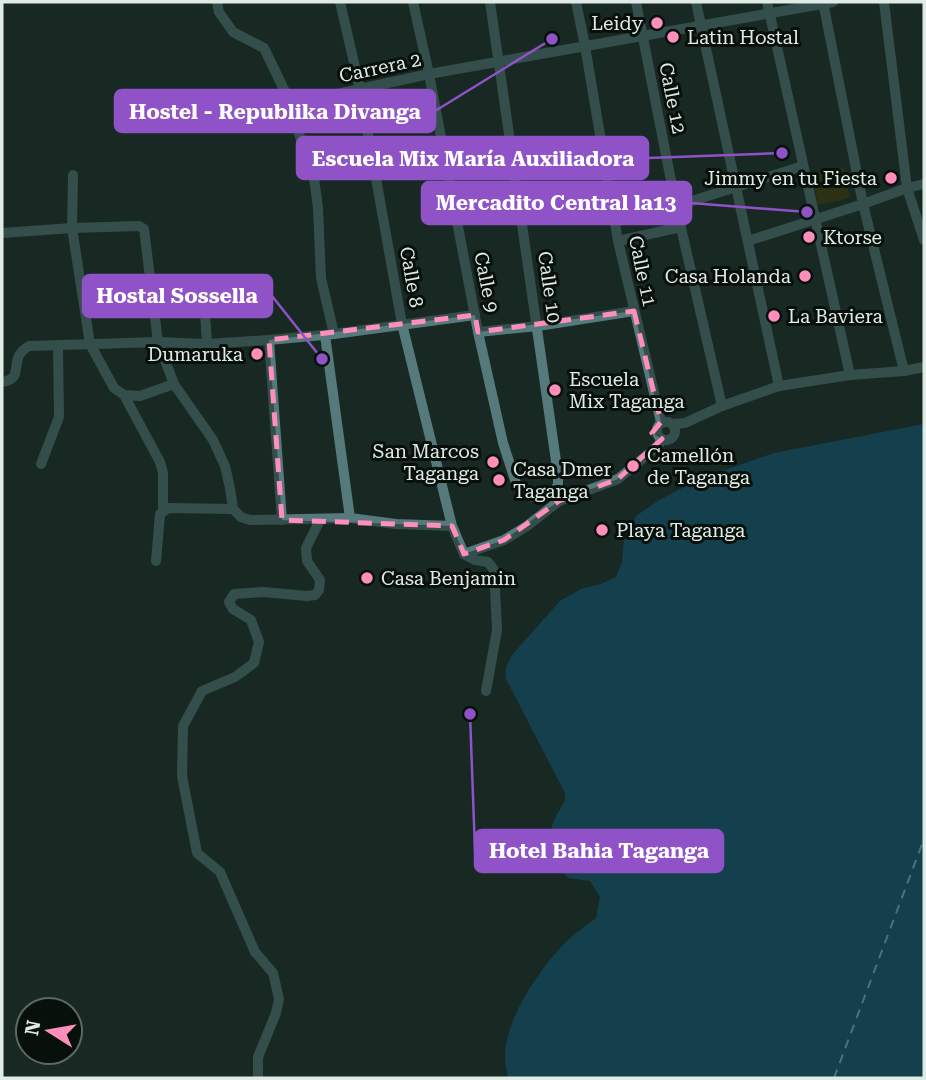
<svg xmlns="http://www.w3.org/2000/svg" width="926" height="1080" viewBox="0 0 926 1080" font-family="'Roboto Serif',serif">
<rect width="100%" height="100%" fill="#172922"/>
<!-- green -->
<path fill="#443a00" d="M843 167 850 198 818 205 812 174Z"/>
<!-- water -->
<path fill="#0e5c7f" d="M924 424V1078H508C507 1071 505 1063 505 1056 506 1016 542 965 570 938 578 931 587 925 596 918L600 897 590 881 568 878 555 863 549 842 553 822 565 800V793L506 679V667L512 655 560 601 581 589 601 584 616 577 622 562 624 539 636 516 659 500 702 478 774 453Z"/>
<g fill="none" stroke-linecap="round" stroke-linejoin="round">
<!-- ferry -->
<path stroke="#7ec9f4" stroke-width="2" stroke-dasharray="9 7" stroke-linecap="butt" d="M834 1078 924 839"/>
<!-- street -->
<g stroke="#567a7c" stroke-width="10">
<path d="M217 2 219 12 233 32 264 48 291 104 299 134 314 178 318 208 321 278 334 334"/>
<path d="M340 2 360 89 402 324 452 526 464 554"/>
<path d="M413 2 429 74 478 332 503 443 517 486 530 496 540 498 553 492 558 485V475L490 2"/>
<path d="M576 2 585 46 618 241 661 422"/>
<path d="M636 2 676 206 722 406"/>
<path d="M696 2 779 386"/>
<path d="M767 2 850 375"/>
<path d="M823 2 863 204 904 371"/>
<path d="M884 2 907 188 924 240"/>
<path d="M291 104 429 74 833 2"/>
<path d="M73 175 72 228 90 344 114 388 124 395 140 396 174 384"/>
<path d="M676 206 803 166"/>
<path d="M2 233 72 228 139 226 144 229 158 342 174 384 213 440 225 466 230 488 233 509 241 517 250 520 350 518 396 524 452 526"/>
<path d="M618 241 681 227"/>
<path d="M748 241 863 204 907 188 924 184"/>
<path d="M204 298 207 344"/>
<path d="M478 332 538 326 634 311"/>
<path d="M325 335 350 518"/>
<path d="M269 340 282 520"/>
<path d="M2 382C27 378 6 359 29 346L158 342 207 344 269 340 334 334 475 315"/>
<path d="M124 395 160 462 163 473V510"/>
<circle cx="666" cy="431" r="9"/>
<path d="M673 424 685 423 722 406 779 386 850 375 904 371 924 367"/>
<path d="M41 464 59 417 58 346"/>
<path d="M464 554 504 540 527 526 559 501 618 479 658 446 662 439"/>
<path d="M464 554 475 560 488 562 494 570 497 630 486 691"/>
<path d="M156 561 160 514 168 508 233 509"/>
<path d="M258 1078V1057L276 1013 279 999 273 973 255 952 220 872 197 853 182 776 183 726 202 691 235 677 254 663 259 642 251 620 233 609 229 602 234 594 263 592 307 596 315 595 319 590 320 580 307 561 306 548 320 520"/>
</g>
</g>
<!-- marked area -->
<path d="M0 0H926V1080H0ZM634 311 661 422 652 433 662 439 618 479 559 501 504 540 464 554 452 526 282 520 269 340 475 315 478 332Z" fill="#172922" fill-opacity=".55" fill-rule="evenodd"/>
<path fill="none" stroke="#ff8ebb" stroke-width="5" stroke-dasharray="14 9" stroke-linejoin="round" d="M634 311 661 422 652 433 662 439 618 479 559 501 504 540 464 554 452 526 282 520 269 340 475 315 478 332Z"/>
<!-- markers -->
<g fill="#ff8ebb" stroke="#08100c" stroke-width="2.5">
<circle cx="657" cy="23" r="7"/>
<circle cx="673" cy="37" r="7"/>
<circle cx="891" cy="178" r="7"/>
<circle cx="809" cy="237" r="7"/>
<circle cx="805" cy="276" r="7"/>
<circle cx="774" cy="316" r="7"/>
<circle cx="257" cy="354" r="7"/>
<circle cx="555" cy="390" r="7"/>
<circle cx="493" cy="462" r="7"/>
<circle cx="633" cy="466" r="7"/>
<circle cx="499" cy="480" r="7"/>
<circle cx="602" cy="530" r="7"/>
<circle cx="367" cy="578" r="7"/>
</g>
<g text-anchor="middle" stroke-width="6" stroke-linejoin="round" paint-order="stroke">
<!-- poi labels -->
<g font-size="19" fill="#e0ebe6" stroke="#08100c" text-anchor="start">
<text x="643" y="30" text-anchor="end">Leidy</text>
<text x="687" y="44">Latin Hostal</text>
<text x="877" y="185" text-anchor="end">Jimmy en tu Fiesta</text>
<text x="823" y="244">Ktorse</text>
<text x="791" y="283" text-anchor="end">Casa Holanda</text>
<text x="788" y="323">La Baviera</text>
<text x="243" y="361" text-anchor="end">Dumaruka</text>
<text x="569" y="386">Escuela<tspan x="569" dy="22">Mix Taganga</tspan></text>
<text x="479" y="458" text-anchor="end">San Marcos<tspan x="479" dy="22">Taganga</tspan></text>
<text x="647" y="462">Camellón<tspan x="647" dy="22">de Taganga</tspan></text>
<text x="513" y="476">Casa Dmer<tspan x="513" dy="22">Taganga</tspan></text>
<text x="616" y="537">Playa Taganga</text>
<text x="381" y="585">Casa Benjamin</text>
</g>
<!-- street labels -->
<g font-size="19" fill="#e0ebe6" stroke="#08100c">
<text transform="translate(380 67) rotate(-12)" y="7">Carrera 2</text>
<text transform="translate(673 98) rotate(79)" y="7">Calle 12</text>
<text transform="translate(643 271) rotate(78)" y="7">Calle 11</text>
<text transform="translate(412 277) rotate(80)" y="7">Calle 8</text>
<text transform="translate(487 282) rotate(79)" y="7">Calle 9</text>
<text transform="translate(550 287) rotate(82)" y="7">Calle 10</text>
</g>
</g>
<!-- callouts -->
<path fill="none" stroke="#8f52c7" stroke-width="2.5" d="M552 39L435 111M782 153L648 158M807 212L691 203M322 359L272 296M470 714L475 851"/>
<g fill="#8f52c7" stroke="#08100c" stroke-width="2.5">
<circle cx="552" cy="39" r="7"/>
<circle cx="782" cy="153" r="7"/>
<circle cx="807" cy="212" r="7"/>
<circle cx="322" cy="359" r="7"/>
<circle cx="470" cy="714" r="7"/>
</g>
<g fill="#8f52c7" stroke="#8f52c7" stroke-width="2.5">
<rect x="115" y="90" width="320" height="42" rx="7"/>
<rect x="297" y="137" width="351" height="42" rx="7"/>
<rect x="422" y="182" width="269" height="42" rx="7"/>
<rect x="83" y="275" width="189" height="42" rx="7"/>
<rect x="475" y="830" width="248" height="42" rx="7"/>
</g>
<g font-size="21" text-anchor="middle" font-weight="bold" fill="#fff">
<text x="275" y="119">Hostel - Republika Divanga</text>
<text x="473" y="166">Escuela Mix María Auxiliadora</text>
<text x="556" y="210">Mercadito Central la13</text>
<text x="177" y="303">Hostal Sossella</text>
<text x="599" y="858">Hotel Bahia Taganga</text>
</g>
<!-- border -->
<rect width="926" height="1080" fill="none" stroke="#e0ebe6" stroke-width="7"/>
<!-- north arrow -->
<g transform="translate(49 1031) rotate(281)"><circle r="33" fill="#08100c" stroke="#5e6863" stroke-width="2"/>
<path d="M0-5L12 26L0 18L-12 26Z" fill="#ff8ebb"/>
<text y="-10" font-size="19" font-weight="bold" text-anchor="middle" fill="#e0ebe6">N</text>
</g>
</svg>
